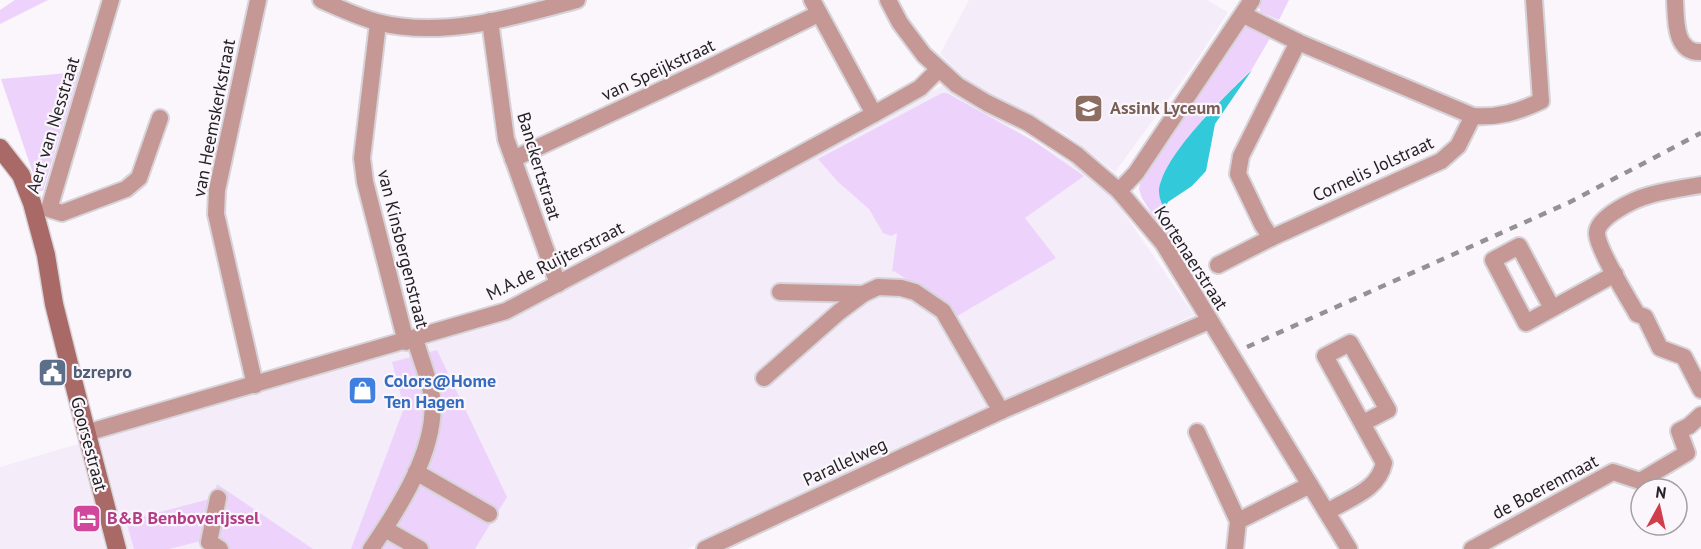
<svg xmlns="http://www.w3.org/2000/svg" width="1701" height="549" viewBox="0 0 1701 549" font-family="'PT Sans',sans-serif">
<rect width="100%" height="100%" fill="#faf6fc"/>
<!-- built -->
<g fill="#f5ecfa">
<path d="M969 0H1207L1228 12 1195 63 1115 172 1063 132 971 84 940 54Z"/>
<path d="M944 85 1104 184 1194 315 687 549H0V467L508 317Z"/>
</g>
<!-- green -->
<g fill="#edd3fb">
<path d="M15 0H48L0 24V10Z"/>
<path d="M1258 0H1289L1279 20 1260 12Z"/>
<path d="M1248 24 1273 33 1252 69 1208 113 1167 168 1161 180 1159 192 1161 203 1201 270 1190 276 1142 198 1139 189 1141 179 1244 25Z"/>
<path d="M79 72 43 191H39L1 79Z"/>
<path d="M942 93H947L1035 142 1084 176 1025 218 1056 258 954 318 937 300 894 271 892 272 897 233 891 236 883 233 869 209 838 182 818 159Z"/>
<path d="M437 350 507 497 475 549H351L404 408 392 362Z"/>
<path d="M217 484 313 549H203L205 540 169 549H134L126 521 213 498Z"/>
</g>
<!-- water -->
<path fill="#32cadb" d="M1252 70 1215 124 1206 171 1192 186 1168 202 1164 210C1162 204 1159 198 1159 192 1160 158 1228 93 1252 70Z"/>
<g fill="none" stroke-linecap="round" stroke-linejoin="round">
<defs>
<g id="street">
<path d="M111 0 49 209 62 213 126 189 139 178 160 118"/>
<path d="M321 0C339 8 358 17 377 22 442 39 514 17 577 0"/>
<path d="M812 0 874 114"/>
<path d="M888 0 900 23 924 55 957 85 987 103 1028 123 1077 155 1119 191 1163 243 1349 549"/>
<path d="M1675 0C1676 19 1674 53 1701 52"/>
<path d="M1244 15 1298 42 1473 116C1498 118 1518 112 1541 101L1534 0"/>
<path d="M490 21 506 139 558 284"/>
<path d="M378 23 362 158 365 182 406 342"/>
<path d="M513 159 706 69 818 14"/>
<path d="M1701 185C1684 188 1667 190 1650 195 1635 199 1596 217 1597 234 1598 250 1628 298 1637 314L1645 317 1660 348 1684 357 1701 390"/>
<path d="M1119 191 1136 173 1252 0"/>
<path d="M1271 238 1262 224 1238 174 1241 156 1298 42"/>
<path d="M1218 265 1271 238 1441 161 1458 146 1473 116"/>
<path d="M780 292 863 294"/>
<path d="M1552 308 1519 246 1493 260 1526 323 1615 274"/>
<path d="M764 378 839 312 863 294 878 287 901 288 915 292 943 311 1001 411"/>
<path d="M255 385 216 214 217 190 258 0"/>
<path d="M1197 432 1238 521 1235 549"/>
<path d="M86 433 506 311 731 192 874 114 920 88 939 69"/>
<path d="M416 472 489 514"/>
<path d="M218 498 209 542 220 549"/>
<path d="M1327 512C1349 498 1378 491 1384 463L1325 356 1350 343 1388 410 1363 423"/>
<path d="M1238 521 1310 485"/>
<path d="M385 529 420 549"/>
<path d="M371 549C399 508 438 448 432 397 429 378 420 357 415 339"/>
<path d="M705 549 1001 411 1209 321"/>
<path d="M1472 549 1613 472 1640 481 1687 453 1679 431 1689 426 1701 415"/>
</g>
<path id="secondary" d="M0 148 21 175 32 203 46 255 54 304 76 392 117 549"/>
</defs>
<!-- street casing -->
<use href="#street" stroke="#d7d4d9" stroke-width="20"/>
<!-- secondary casing -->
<use href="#secondary" stroke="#d7d4d9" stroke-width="21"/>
<!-- street -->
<use href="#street" stroke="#c59895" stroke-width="16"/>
<!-- secondary -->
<use href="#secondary" stroke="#a96966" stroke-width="18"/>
<!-- rail -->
<path stroke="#949195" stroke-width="4.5" stroke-dasharray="8 8" stroke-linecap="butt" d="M1247 347 1570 202 1701 133"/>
</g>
<!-- icons -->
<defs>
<symbol id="school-square" viewBox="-11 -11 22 22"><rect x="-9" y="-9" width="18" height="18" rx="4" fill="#8d6e63" stroke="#faf6fc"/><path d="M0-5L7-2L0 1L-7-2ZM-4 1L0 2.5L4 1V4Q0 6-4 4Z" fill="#fff"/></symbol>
<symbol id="civic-square" viewBox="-11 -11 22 22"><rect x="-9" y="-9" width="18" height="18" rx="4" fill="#5c6f8a" stroke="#faf6fc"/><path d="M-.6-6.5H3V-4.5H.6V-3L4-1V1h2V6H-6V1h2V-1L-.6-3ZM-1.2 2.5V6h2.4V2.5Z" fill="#fff"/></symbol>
<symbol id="shop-square" viewBox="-11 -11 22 22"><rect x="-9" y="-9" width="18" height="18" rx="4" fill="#3f7fe0" stroke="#faf6fc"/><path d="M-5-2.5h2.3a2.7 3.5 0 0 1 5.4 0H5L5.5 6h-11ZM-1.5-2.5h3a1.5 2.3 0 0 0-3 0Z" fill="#fff"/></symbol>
<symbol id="hotel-square" viewBox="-11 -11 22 22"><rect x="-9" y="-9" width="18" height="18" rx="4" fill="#d1479c" stroke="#faf6fc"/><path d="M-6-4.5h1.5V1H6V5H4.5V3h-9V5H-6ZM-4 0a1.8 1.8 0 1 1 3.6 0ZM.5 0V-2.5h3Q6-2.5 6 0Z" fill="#fff"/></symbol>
</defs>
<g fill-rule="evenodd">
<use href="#school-square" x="1072" y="92" width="33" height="33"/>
<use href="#civic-square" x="36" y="356" width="33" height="33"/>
<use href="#shop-square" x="346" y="374" width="33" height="33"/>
<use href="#hotel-square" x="70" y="502" width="33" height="33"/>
</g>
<g text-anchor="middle" stroke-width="4.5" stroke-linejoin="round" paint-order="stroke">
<!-- street labels -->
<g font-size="18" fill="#211f22" stroke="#faf6fc">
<text transform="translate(658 70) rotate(-25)" y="6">van Speijkstraat</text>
<text transform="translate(214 118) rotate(-79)" y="6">van Heemskerkstraat</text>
<text transform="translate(53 125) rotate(-73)" y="6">Aert van Nesstraat</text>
<text transform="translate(539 166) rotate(73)" y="6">Banckertstraat</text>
<text transform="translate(1373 169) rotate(-25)" y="6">Cornelis Jolstraat</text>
<text transform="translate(403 249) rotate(76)" y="6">van Kinsbergenstraat</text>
<text transform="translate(1191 258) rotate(57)" y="6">Kortenaerstraat</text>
<text transform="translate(555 261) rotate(-27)" y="6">M.A.de Ruijterstraat</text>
<text transform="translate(89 444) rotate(75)" y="6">Goorsestraat</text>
<text transform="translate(845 462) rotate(-25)" y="6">Parallelweg</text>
<text transform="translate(1545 487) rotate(-28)" y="6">de Boerenmaat</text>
</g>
<!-- education labels -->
<g font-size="18" font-weight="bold" fill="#785e54" stroke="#faf6fc" text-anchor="start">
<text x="1110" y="114">Assink Lyceum</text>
</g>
<!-- service labels -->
<g font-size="18" font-weight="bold" fill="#4e5e75" stroke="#faf6fc" text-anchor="start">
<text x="73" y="378">bzrepro</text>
</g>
<!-- shop labels -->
<g font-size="18" font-weight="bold" fill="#366cbe" stroke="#faf6fc" text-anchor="start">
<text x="384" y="387">Colors@Home<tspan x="384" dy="21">Ten Hagen</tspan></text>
</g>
<!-- hotel labels -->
<g font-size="18" font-weight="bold" fill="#b23c85" stroke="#faf6fc" text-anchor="start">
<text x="107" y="524">B&amp;B Benboverijssel</text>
</g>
</g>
<!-- north arrow -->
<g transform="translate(1659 507) rotate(8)"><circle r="28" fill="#faf6fc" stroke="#a3a0a5" stroke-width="1.5"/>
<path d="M0-4.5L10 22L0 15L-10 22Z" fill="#ce3e4b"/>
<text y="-9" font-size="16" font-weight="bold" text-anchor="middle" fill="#211f22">N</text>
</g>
</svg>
